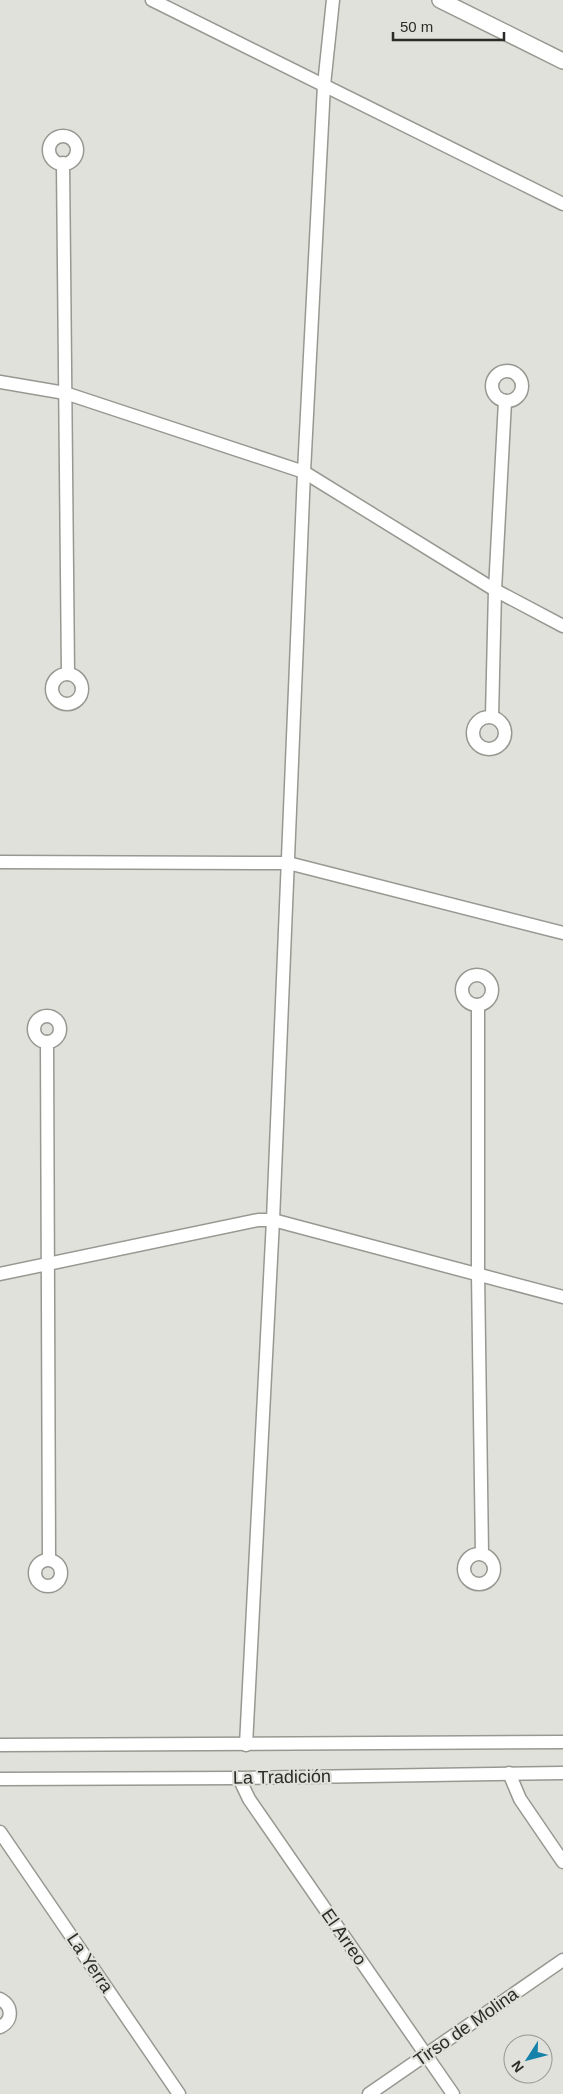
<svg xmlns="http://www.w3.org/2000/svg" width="563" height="2094" viewBox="0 0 563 2094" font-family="Arial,sans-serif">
<rect width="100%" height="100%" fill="#e0e1da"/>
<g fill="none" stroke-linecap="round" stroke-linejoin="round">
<defs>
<g id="minor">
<path d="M152 0 563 204"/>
<circle cx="63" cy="150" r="14"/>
<path d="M63 163 68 674"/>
<circle cx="507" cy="386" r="15"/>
<path d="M0 382 65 393 304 472 495 590 563 626"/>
<circle cx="67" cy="689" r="15"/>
<path d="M492 716 495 590 505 401"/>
<circle cx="489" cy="733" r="16"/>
<path d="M0 862 288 863 563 933"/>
<circle cx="477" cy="990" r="15"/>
<path d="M478 1005V1273L482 1554"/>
<circle cx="47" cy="1029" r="13"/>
<path d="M47 1042 49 1559"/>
<path d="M0 1274 258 1220H273L563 1297"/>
<circle cx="479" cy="1569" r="15"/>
<circle cx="48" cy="1573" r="13"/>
<path d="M0 1745 563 1742"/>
<path d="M246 1745 273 1220 304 472 324 85 333 0"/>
<path d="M509 1773 520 1799 563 1862"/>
<path d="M239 1778 249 1799 453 2094"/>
<path d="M0 1779 239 1778 563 1773"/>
<path d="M0 1832 179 2094"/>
<path d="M0 1999C13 2006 13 2021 0 2027"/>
<path d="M369 2094 563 1960"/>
</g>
<path id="tertiary" d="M440 0 563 61"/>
</defs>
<!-- minor casing -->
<use href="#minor" stroke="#989892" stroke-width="15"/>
<!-- tertiary casing -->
<use href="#tertiary" stroke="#989892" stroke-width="18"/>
<!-- minor -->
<use href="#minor" stroke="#fff" stroke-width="12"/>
<!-- tertiary -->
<use href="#tertiary" stroke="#fff" stroke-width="15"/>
</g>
<g text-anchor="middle" stroke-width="4.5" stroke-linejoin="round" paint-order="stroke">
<!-- street labels -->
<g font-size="18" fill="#2b2b28" stroke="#e0e1da">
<text transform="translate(282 1777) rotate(-1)" y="6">La Tradición</text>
<text transform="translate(344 1937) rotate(55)" y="6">El Arreo</text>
<text transform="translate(90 1963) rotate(56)" y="6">La Yerra</text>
<text transform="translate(466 2027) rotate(-35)" y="6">Tirso de Molina</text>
</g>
</g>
<!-- north arrow -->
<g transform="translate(528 2059) rotate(234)"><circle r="24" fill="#e0e1da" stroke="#989893"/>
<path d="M0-4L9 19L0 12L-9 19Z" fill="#1682aa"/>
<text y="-8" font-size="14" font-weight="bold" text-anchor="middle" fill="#2b2b28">N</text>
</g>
<!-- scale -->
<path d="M393 32v8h111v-8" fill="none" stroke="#2b2b28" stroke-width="2.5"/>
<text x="400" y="32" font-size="15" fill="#2b2b28" stroke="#e0e1da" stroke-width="4" paint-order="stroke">50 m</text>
</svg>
